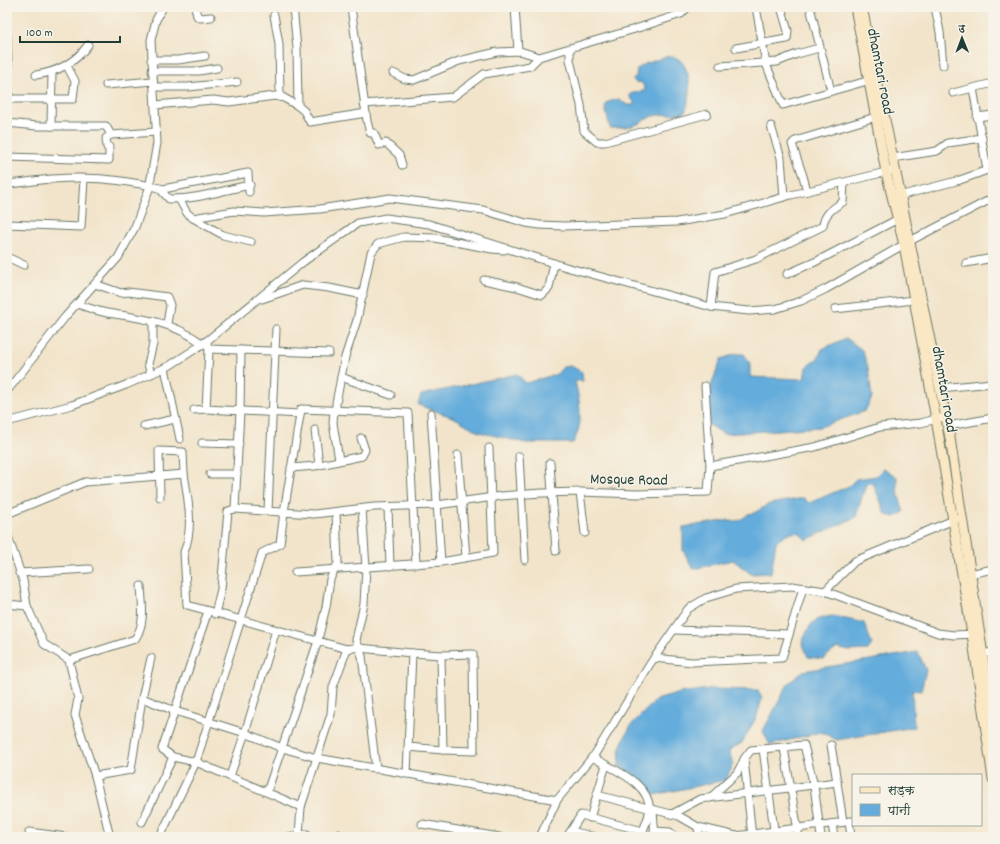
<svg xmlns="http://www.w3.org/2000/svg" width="1000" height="844" viewBox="0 0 1000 844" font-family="Dekko,'Playpen Sans Deva',sans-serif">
<rect width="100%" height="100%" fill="#f7f3e8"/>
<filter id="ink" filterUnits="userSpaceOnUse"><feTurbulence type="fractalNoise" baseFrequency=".025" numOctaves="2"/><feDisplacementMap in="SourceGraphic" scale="8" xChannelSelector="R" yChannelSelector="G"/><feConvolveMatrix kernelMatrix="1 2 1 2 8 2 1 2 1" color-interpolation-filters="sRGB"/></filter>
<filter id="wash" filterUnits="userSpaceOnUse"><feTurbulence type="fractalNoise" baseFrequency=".012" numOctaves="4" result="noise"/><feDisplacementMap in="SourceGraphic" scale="16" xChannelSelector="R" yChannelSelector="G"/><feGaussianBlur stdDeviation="0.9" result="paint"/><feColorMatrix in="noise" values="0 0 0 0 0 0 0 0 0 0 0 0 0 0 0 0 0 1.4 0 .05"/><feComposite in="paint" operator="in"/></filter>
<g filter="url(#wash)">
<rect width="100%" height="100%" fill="#f2e4ca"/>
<!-- water -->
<g fill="#64acdb" stroke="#427488">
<path d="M668 56C693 56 692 96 685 112 675 116 664 113 654 116 647 117 644 121 638 124 629 128 619 128 610 128L605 107 608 102 619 99 627 105H633L635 103 630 97V94L646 90 641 82 636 83 633 80 636 76 637 69 645 64Z"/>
<path d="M846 338 862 350 868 367 872 398 865 411 820 427 724 434 708 424V394L721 359 736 354H744L750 363V377L804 379 806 367 818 358 822 349Z"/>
<path d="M571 366 582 372 583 381H575C580 402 584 424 573 443H526L479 432 455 418 418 405 421 395 517 374 526 383 557 374 563 367Z"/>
<path d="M883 468 897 477V490L904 512 895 517 886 515 873 483 866 484 856 517 806 540 798 532 786 534 776 542 771 573 751 574 733 560 693 569 683 550V527L730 520C737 523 743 519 748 514L754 513 769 504 804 498 809 503 849 486 856 479 877 476Z"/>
<path d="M833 616 864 623 872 644 868 650 849 651 837 648 823 659 808 657 802 642C811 623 811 619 833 616Z"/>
<path d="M918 652 926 670 921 691 912 690 914 727 837 740 821 732 770 745 763 731 788 684 803 671Z"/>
<path d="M710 689 758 690 762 698 757 716 742 743 729 750 733 764 726 780 654 795 637 777 619 766 620 747 631 725 656 700 680 693Z"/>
</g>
</g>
<g filter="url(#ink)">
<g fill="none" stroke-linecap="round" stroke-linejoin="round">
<defs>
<g id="street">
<path d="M195 7 197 16 200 18 211 17"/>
<path d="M293 7 297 48 298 106"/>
<path d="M351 7 367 121 370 133H374L379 145 386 143 399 155 402 165"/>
<path d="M515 7 518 51"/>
<path d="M756 7 766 64 783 105 874 79"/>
<path d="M810 7 831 91"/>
<path d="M935 7 940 32 943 65"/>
<path d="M274 15 279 44 280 97"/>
<path d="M7 36 9 99H73L75 81 67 66"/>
<path d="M570 48V60L581 105 584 131 597 142H605L707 114"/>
<path d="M736 48 787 39 788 31 781 7"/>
<path d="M151 60H178L205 56"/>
<path d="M720 66 777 62 797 54 819 48"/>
<path d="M152 71H199L217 68"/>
<path d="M393 73 405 79 414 80 459 61 497 52 520 51 539 57"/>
<path d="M36 75C58 72 75 63 88 45"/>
<path d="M106 85 153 81"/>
<path d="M154 87H188L237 82"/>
<path d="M973 88 987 170"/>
<path d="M953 93 993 83"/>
<path d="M364 104 453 97 484 74 530 66 539 57 635 29 681 14 688 7"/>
<path d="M155 105 213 100 229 102 275 96 284 98 298 106 304 111 310 122 366 113"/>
<path d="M977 117 993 115"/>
<path d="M7 123 37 126H106L111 135 156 132"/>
<path d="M51 126 52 72"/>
<path d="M771 126 781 158 784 197"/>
<path d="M7 157 109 160V147H107L106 138 111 135"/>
<path d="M892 158 937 151 948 143 982 138"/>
<path d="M7 184C22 183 38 180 53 179 89 176 129 180 163 189L248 173 249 192"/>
<path d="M159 188 169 199C196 200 223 190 250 185"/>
<path d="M807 191 803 176 792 144 795 141 879 116"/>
<path d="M899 196 960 180 993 168"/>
<path d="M179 199 187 213 193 218 234 211 264 213 320 209 390 198 483 210 526 223 540 225 564 226 677 222 725 214 791 195 890 171"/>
<path d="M193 218 223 235 251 242"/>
<path d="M7 224 81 227 84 179"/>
<path d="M7 257 24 265"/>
<path d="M966 263 993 258"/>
<path d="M787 274 817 261 898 219"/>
<path d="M484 280 517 287 542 295 549 288 554 263"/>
<path d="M95 284 121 293 128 292 167 297 170 305 167 324"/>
<path d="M262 299 303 285 329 288 363 295"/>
<path d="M77 304C86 307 96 311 107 313 141 318 174 322 203 344"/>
<path d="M711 307 715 272 756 259 823 226C824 214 833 208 843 202L844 183"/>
<path d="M835 309 914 300"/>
<path d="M206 341 209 349 206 409 300 414"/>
<path d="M209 349 329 353"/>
<path d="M165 368 180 439"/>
<path d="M151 374 148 364 153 344V321"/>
<path d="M341 377 391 395"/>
<path d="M705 386 710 466"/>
<path d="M940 388 993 383"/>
<path d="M7 391 65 317 118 258 135 227 149 189 157 143 151 40 156 20 163 7"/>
<path d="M194 410 206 409"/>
<path d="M334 410 333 423 339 460"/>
<path d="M336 410V403L345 357 357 320 371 253 378 244 404 237 435 238 492 249 504 250"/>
<path d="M431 413 441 562"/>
<path d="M7 422 72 405 126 385 169 366 203 344 303 262 358 223 386 218 429 224 566 267 711 307 749 311 775 309 801 301 826 289 910 241 993 198"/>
<path d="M144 426 175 419"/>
<path d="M948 426 993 418"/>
<path d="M315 430 319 465"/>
<path d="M202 443 239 444"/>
<path d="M458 455 466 557"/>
<path d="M519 456 525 560"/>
<path d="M550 463 556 551"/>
<path d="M291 468 315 466 362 456 365 450 361 438"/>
<path d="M210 474H237"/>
<path d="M580 492 585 533"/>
<path d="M160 497 159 451 183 452 184 474"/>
<path d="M388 507 390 566"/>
<path d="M235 509 314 514 374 507 437 505 501 496 542 493 580 492 637 494 708 492 710 466 815 447 880 427 921 423 940 418"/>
<path d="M362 509 366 568 364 604 356 640 362 656 376 769"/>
<path d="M268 511 276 329"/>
<path d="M7 514 85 482 184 474C188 499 194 528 184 552L187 605 347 649 359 647"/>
<path d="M7 534 23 580 27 606 44 644 69 660"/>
<path d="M295 572 441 562 493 553 489 448"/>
<path d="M19 573 89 569"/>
<path d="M970 574 993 569"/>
<path d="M825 591 855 561 956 519"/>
<path d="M7 604 27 606"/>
<path d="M208 611 162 749 173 757 196 762 301 807 331 714 333 687 347 649"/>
<path d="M215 614 221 589 228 511 235 509 240 411 241 350"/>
<path d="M674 630 789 634"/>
<path d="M359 648 412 653"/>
<path d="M982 654 993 652"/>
<path d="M441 655 473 654 474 751 443 750"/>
<path d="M654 658 692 662 782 658 803 588"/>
<path d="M142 698 175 711 245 733 282 748 317 758 557 800"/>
<path d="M831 745 837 782"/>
<path d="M784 748 799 837"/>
<path d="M763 749 775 837"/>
<path d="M407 774 412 653 441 655 443 750 408 747"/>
<path d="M95 776 131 770 142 698 151 658"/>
<path d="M230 776 245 733 276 630"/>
<path d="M267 792 317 644 326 607 330 579 338 563 336 512"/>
<path d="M597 795 679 816 698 827 736 836 853 821"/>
<path d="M710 798 737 773 744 760"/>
<path d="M653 810 655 837"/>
<path d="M672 814 700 799 837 782 843 822"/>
<path d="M590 818 606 765"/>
<path d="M849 821 851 837"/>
<path d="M142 822 173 757"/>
<path d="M422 824 499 837"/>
<path d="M832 824 834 837"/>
<path d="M698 827 699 837"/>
<path d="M571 831 595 837"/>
<path d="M654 831 670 832 674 837"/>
<path d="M29 832 66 837"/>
<path d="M299 835 301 807"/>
<path d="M110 837 95 776 75 715 78 699 69 660 135 639C146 623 142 604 141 586"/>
<path d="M160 837 196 762 262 553 280 544 284 512 301 409 408 413 416 564"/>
<path d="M288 837 307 834 310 837"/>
<path d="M322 837 338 834 339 837"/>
<path d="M540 837 557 800 595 754 650 664 688 609 706 598 736 589 792 586 825 591 938 633 954 635 976 634"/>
<path d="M567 837 581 815 643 831C645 825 648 819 649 813 654 784 612 769 592 757"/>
<path d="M752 837 744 759 751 750 804 745 814 786 821 837"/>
</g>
<g id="secondary">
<path d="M855 7 886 172 904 245 936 419 972 634 993 779"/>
<path d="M862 7 950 438 993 721"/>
</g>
</defs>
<!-- street casing -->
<use href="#street" stroke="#697768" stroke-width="9"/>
<!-- secondary casing -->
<use href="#secondary" stroke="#697768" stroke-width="11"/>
<!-- street -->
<use href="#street" stroke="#fff" stroke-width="7"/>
<!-- secondary -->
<use href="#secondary" stroke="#fae7c3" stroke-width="9"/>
</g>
</g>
<g text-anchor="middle" stroke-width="3" stroke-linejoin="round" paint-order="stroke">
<!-- street labels -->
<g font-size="16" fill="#1f3d34" stroke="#f7f3e8">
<text transform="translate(882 71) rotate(79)" y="6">dhamtari road</text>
<text transform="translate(946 389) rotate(80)" y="6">dhamtari road</text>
<text transform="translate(629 478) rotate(1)" y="6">Mosque Road</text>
</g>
</g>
<!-- margin -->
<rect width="1000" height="844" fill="none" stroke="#f7f3e8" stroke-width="24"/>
<!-- legend -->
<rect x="852" y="774" width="130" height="52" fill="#f7f3e8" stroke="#a1aaa0"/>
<rect x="860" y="787" width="20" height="6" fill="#fae7c3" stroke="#a1aaa0"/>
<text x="888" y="794" font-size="12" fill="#1f3d34">सड़क</text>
<rect x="860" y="804" width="20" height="12" fill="#64acdb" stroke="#a1aaa0"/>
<text x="888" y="814" font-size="12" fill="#1f3d34">पानी</text>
<!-- north arrow -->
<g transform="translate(962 38) rotate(359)" stroke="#f7f3e8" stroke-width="3" paint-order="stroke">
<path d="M0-3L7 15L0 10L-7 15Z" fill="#1f3d34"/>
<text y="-6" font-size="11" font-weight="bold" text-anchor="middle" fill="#1f3d34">उ</text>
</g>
<!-- scale -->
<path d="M20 36v6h100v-6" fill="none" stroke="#1f3d34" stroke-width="2"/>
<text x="26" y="36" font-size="12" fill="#1f3d34" stroke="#f7f3e8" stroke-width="3" paint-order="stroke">100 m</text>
</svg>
